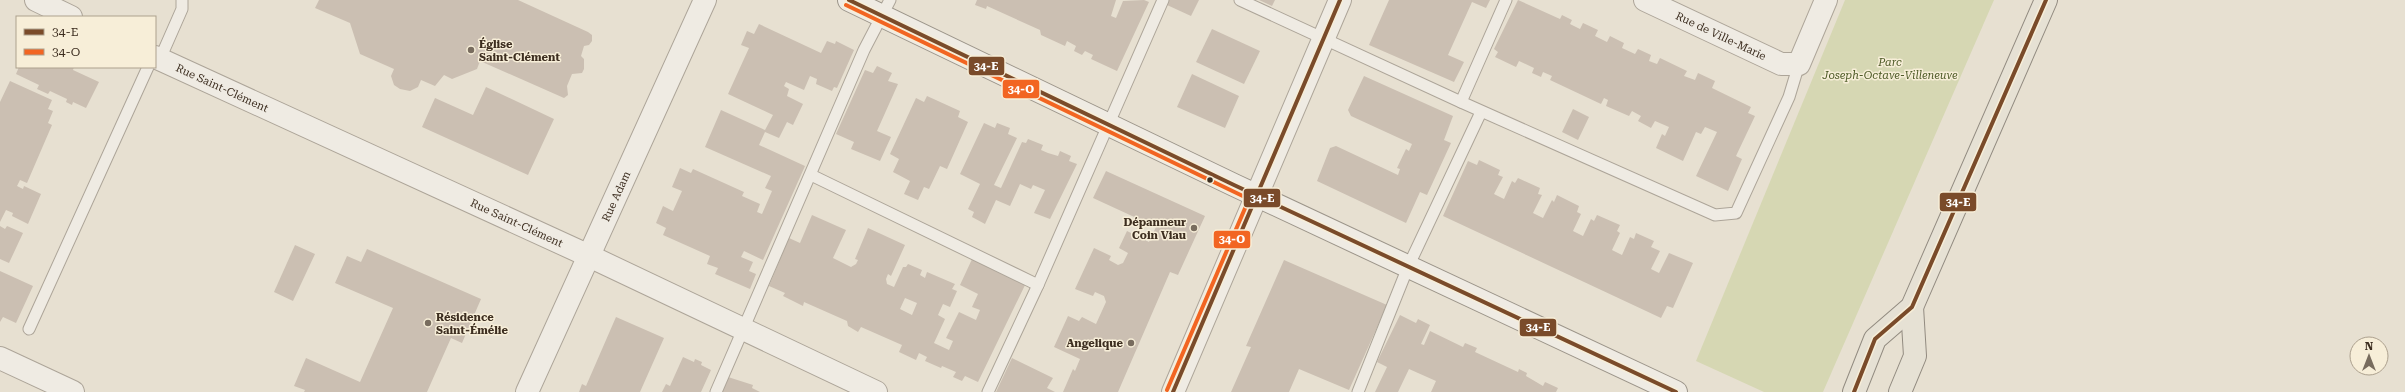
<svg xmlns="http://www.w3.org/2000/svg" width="2405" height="392" viewBox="0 0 2405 392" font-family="'Roboto Serif',serif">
<rect width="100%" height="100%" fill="#e7e0d1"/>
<!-- green -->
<path fill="#d6d7b3" d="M1845 0H1994L1823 392H1764L1696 361Z"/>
<!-- building -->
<g fill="#cbbfb2" fill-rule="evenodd">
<path d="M319 0H518L588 32 592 35V41L589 45 584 46 581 56 584 59V69L582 73 572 74 567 86 568 95 564 98 480 61 477 69 452 79 444 75 435 86 421 80 418 87 410 91 400 89 394 85 391 76 394 69 360 54 350 23 315 8Z"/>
<path d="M977 0H1116L1111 16 1116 18 1123 1 1144 0 1149 2 1117 71 1091 59 1093 55 1085 51 1082 55 1074 51 1076 46 1067 41 1065 46 1041 35 1040 30 987 6 986 9 975 5Z"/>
<path d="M1169 0H1199L1191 16 1167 5Z"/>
<path d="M1259 0H1275L1272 6Z"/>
<path d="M1389 0H1490L1486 8 1472 2 1448 55 1464 62 1454 82 1369 45Z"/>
<path d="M1518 0 1560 19 1562 15 1572 20 1570 24 1580 29 1583 23 1598 30 1595 36 1607 42 1610 36 1624 43 1622 48 1635 54 1638 49 1651 55 1649 61 1657 64 1660 58 1687 71 1684 76 1695 80 1698 73 1715 81 1712 88 1751 107 1748 113 1755 116 1736 156 1742 159 1728 191 1696 176 1717 132 1705 127 1701 134 1696 132 1683 161 1656 148 1662 134 1665 136 1669 127 1655 121 1651 128 1638 121 1641 116 1632 111 1629 116 1606 106 1608 100 1604 98 1601 104 1550 80 1552 76 1543 72 1541 77 1532 73 1534 68 1519 61 1516 67 1495 57 1498 52 1494 49Z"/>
<path d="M759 24 821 53 827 41 835 44 836 41 854 50 837 88 834 87 832 91 816 84 817 79 810 76 804 90 786 82 784 86 789 89 787 96 803 104 793 125 787 122 779 138 765 132 759 145 805 166 763 260 744 251 741 257 753 262 749 271 756 274 750 289 715 274 718 268 707 264 710 256 663 235 666 228 656 223 663 206 673 211 682 191 672 187 680 168 691 173 693 169 744 192 742 196 760 204 757 212 762 214 772 191 765 188 771 176 705 147 721 110 765 130 773 115 728 94 749 48 741 45 747 31 754 34Z"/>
<path d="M1212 29 1260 51 1244 84 1196 62Z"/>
<path d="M877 66 892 73 888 81 898 84 877 131 891 137 880 161 851 149 854 142 836 134 865 70 873 73Z"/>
<path d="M19 67H74L73 70 99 82 86 108 73 102 72 105 66 102 67 99 50 91 48 94 37 89 39 85 16 74Z"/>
<path d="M1192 74 1239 96 1225 128 1177 107Z"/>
<path d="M1364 76 1453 116 1444 140 1451 143 1427 195 1420 192 1406 223 1317 181 1330 148 1336 146 1398 175 1400 169 1397 168 1406 149 1409 151 1412 144 1351 116 1348 110Z"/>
<path d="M10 81 52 100 48 109 53 111 48 123 52 125 27 183 20 180 17 186 23 189 24 186 41 194 28 224 12 216 13 213 6 210 0 222V102Z"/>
<path d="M486 87 554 119 528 175 422 127 435 98 473 115Z"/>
<path d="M927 96 960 111 958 117 968 122 947 169 940 166 929 189 924 187 918 200 904 194 910 181 893 172 899 159 890 154 916 98 924 102Z"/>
<path d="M1573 109 1589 117 1578 140 1562 132Z"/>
<path d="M984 123 995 128 997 123 1010 128 1008 134 1017 138 994 185 1001 188 1022 142 1026 143 1028 139 1043 145 1041 150 1048 153 1058 156 1060 151 1071 156 1069 161 1077 164 1050 219 1034 213 1045 190 1033 185 1031 189 1020 184 1010 206 996 200 985 224 972 217 974 212 968 209 980 184 960 174Z"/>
<path d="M1479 160 1500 170 1498 175 1503 177 1494 194 1504 199 1512 181 1515 183 1518 178 1540 188 1538 194 1542 195 1533 213 1543 218 1552 200 1554 202 1557 195 1579 206 1577 212 1581 214 1573 231 1583 236 1591 219 1594 221 1597 215 1620 225 1617 231 1620 233 1612 250 1622 255 1630 237 1634 239 1636 233 1654 241 1651 247 1660 251 1651 269 1659 273 1669 253 1693 263 1673 308 1667 306 1661 318 1443 216 1468 161 1477 165Z"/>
<path d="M1106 171 1205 216 1178 275 1170 272 1118 392H1063L1073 369 1075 371 1080 359 1054 347 1068 316 1079 321 1082 317 1096 324 1106 302 1104 296 1095 292 1093 296 1075 289 1094 248 1111 256 1109 260 1118 265 1123 263 1128 253 1119 248 1127 231 1149 242 1156 227 1093 198Z"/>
<path d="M812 215 846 230 833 258 851 267 856 264 858 260 855 259 868 228 905 245 891 276 888 274 886 279 887 284 894 287 903 267H906L908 264 922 270 920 275 925 278 927 272 955 284 952 289 957 291 950 307 943 304 938 315 945 319 934 343 949 350 953 341 946 338 959 312 976 320 980 310 972 307 978 294 960 285 973 257 1026 283 978 382 965 376 962 381 953 377 956 372 942 366 941 368 925 361 927 357 919 353 916 360 899 352 902 345 861 327 858 332 848 326 847 321 804 302 803 306 783 296 785 293 769 286 789 238 800 243ZM905 298 917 303 912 315 900 309Z"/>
<path d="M0 226 5 229 7 226 23 233 9 263 0 259Z"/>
<path d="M295 245 315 254 293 301 274 292Z"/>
<path d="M367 249 481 299 462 343 451 338 427 392H304L305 390 294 386 306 358 360 382 393 308 335 283 347 256 361 262Z"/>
<path d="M1284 260 1387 305 1349 390 1299 369 1289 392H1231L1251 347 1246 346Z"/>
<path d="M0 271 33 286 16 323 3 317 0 322Z"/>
<path d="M1400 315 1416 323 1418 319 1430 325 1421 344 1424 345 1430 331 1463 347 1465 343 1477 348 1475 352 1518 372 1519 369 1527 373 1526 376 1543 386 1545 382 1558 388 1556 392H1431L1436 381 1409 369 1398 392H1375L1387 367 1377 362Z"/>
<path d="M616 317 664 338 640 392H579L582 384 586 386Z"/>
<path d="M683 357 694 362 695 359 702 362 701 365 711 370 701 392H662L666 384 670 386Z"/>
<path d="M1012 358 1053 378 1047 388 1055 392H996Z"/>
<path d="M728 377 753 385 752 388 760 392H721Z"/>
</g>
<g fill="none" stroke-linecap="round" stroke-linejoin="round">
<defs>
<g id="service">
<path d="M1240 0 1461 102 1715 215 1736 213 1789 97 1799 64"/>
<path d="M160 59 182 9V0"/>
<path d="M1461 102 1506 0"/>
<path d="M811 175 1038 285"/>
<path d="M29 329 148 67"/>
<path d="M716 392 864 50 890 0"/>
<path d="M988 392 1038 285 1163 0"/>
<path d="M1358 392 1408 267 1481 112"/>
</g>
<g id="minor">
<path d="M36 0 71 17"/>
<path id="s1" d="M1645 0 1781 64H1799L1826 0"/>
<path id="s2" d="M155 57 587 255 876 392"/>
<path d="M0 358 73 392"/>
<path id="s3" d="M527 392 705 0"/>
</g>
<path id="tertiary" d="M1173 392 1340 0"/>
<path id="secondary" d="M849 0 1234 185 1676 392"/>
<g id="primary">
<path d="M1854 392 1875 339 1912 307 2046 0"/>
<path d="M1900 392 1915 356 1912 307"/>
</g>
</defs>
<!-- service casing -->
<use href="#service" stroke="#ada599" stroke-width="13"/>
<!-- minor casing -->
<use href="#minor" stroke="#ada599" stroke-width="24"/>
<!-- tertiary casing -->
<use href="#tertiary" stroke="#ada599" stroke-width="24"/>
<!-- secondary casing -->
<use href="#secondary" stroke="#9c958a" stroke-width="24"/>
<!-- primary casing -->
<use href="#primary" stroke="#928b80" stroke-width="24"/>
<!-- service -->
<use href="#service" stroke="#efebe3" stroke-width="11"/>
<!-- minor -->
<use href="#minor" stroke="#efebe3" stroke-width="22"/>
<!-- tertiary -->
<use href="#tertiary" stroke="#efebe3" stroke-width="22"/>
<!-- secondary -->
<use href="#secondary" stroke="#efebe3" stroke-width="22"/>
<!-- primary -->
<use href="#primary" stroke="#e6e1d4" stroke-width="22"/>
<defs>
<g id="bus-1">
<path d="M849 0 1234 185 1676 392"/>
<path d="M1173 392 1340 0"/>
<path d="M1854 392 1875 339 1912 307 2046 0"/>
</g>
<path id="bus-2" d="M846 5 1249 199 1167 390"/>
</defs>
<!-- bus-1 casing -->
<use href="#bus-1" stroke="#f7eed8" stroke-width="7"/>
<!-- bus-2 casing -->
<use href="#bus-2" stroke="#f7eed8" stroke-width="7"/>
<!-- bus-1 -->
<use href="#bus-1" stroke="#7a4b2a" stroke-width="4"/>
<!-- bus-2 -->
<use href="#bus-2" stroke="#f26522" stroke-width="4"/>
</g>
<!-- markers -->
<g fill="#786c5e" stroke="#f7eed8" stroke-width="1.5">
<circle cx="471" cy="50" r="4"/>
<circle cx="1194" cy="228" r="4"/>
<circle cx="428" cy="323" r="4"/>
<circle cx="1131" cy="343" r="4"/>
</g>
<circle fill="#3d2e20" stroke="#f7eed8" stroke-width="1.5" cx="1210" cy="180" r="3.5"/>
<g text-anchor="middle" stroke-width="3" stroke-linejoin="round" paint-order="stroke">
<!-- street labels -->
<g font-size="11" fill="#3d2e20" stroke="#f7eed8">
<text dy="4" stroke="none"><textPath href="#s1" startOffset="84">Rue de Ville-Marie</textPath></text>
<text dy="4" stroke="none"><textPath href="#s2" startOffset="74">Rue Saint-Clément</textPath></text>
<text dy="4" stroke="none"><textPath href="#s3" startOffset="215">Rue Adam</textPath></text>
<text dy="4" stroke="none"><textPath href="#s2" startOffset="398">Rue Saint-Clément</textPath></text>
</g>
<!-- poi labels -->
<g font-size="11" font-weight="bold" fill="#3d2e20" stroke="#f7eed8" text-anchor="start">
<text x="479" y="48">Église<tspan x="479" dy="13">Saint-Clément</tspan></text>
<text x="1186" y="226" text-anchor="end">Dépanneur<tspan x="1186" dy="13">Coin Viau</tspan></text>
<text x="436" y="321">Résidence<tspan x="436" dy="13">Saint-Émélie</tspan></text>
<text x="1123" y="347" text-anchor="end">Angelique</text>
</g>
<!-- park labels -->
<g font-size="11" font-style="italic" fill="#4d5a26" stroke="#f7eed8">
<text x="1890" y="66">Parc<tspan x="1890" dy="13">Joseph-Octave-Villeneuve</tspan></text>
</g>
</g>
<g stroke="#f7eed8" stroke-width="1.5">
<rect x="968" y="56" width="37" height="20" rx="4" fill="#7a4b2a"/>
<rect x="1002" y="79" width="38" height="20" rx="4" fill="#f26522"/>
<rect x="1243" y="188" width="38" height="20" rx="4" fill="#7a4b2a"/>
<rect x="1939" y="192" width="38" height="20" rx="4" fill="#7a4b2a"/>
<rect x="1213" y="230" width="38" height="19" rx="4" fill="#f26522"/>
<rect x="1519" y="318" width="38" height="19" rx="4" fill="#7a4b2a"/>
</g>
<g font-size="11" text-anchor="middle" font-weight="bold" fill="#fff">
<text x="986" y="70">34-E</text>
<text x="1021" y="93">34-O</text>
<text x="1262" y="202">34-E</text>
<text x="1958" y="206">34-E</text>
<text x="1232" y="243">34-O</text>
<text x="1538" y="331">34-E</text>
</g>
<!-- legend -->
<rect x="16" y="16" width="140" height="52" fill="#f7eed8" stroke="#ada18e"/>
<rect x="24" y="29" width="20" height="6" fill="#7a4b2a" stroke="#ada18e"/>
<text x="52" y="36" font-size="12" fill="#3d2e20">34-E</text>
<rect x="24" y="49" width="20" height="6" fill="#f26522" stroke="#ada18e"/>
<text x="52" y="56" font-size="12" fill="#3d2e20">34-O</text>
<!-- north arrow -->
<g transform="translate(2369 356)"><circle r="19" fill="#f7eed8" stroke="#ada18e"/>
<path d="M0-3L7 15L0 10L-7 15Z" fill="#786c5e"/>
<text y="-6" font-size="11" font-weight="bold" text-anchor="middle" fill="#3d2e20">N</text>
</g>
</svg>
